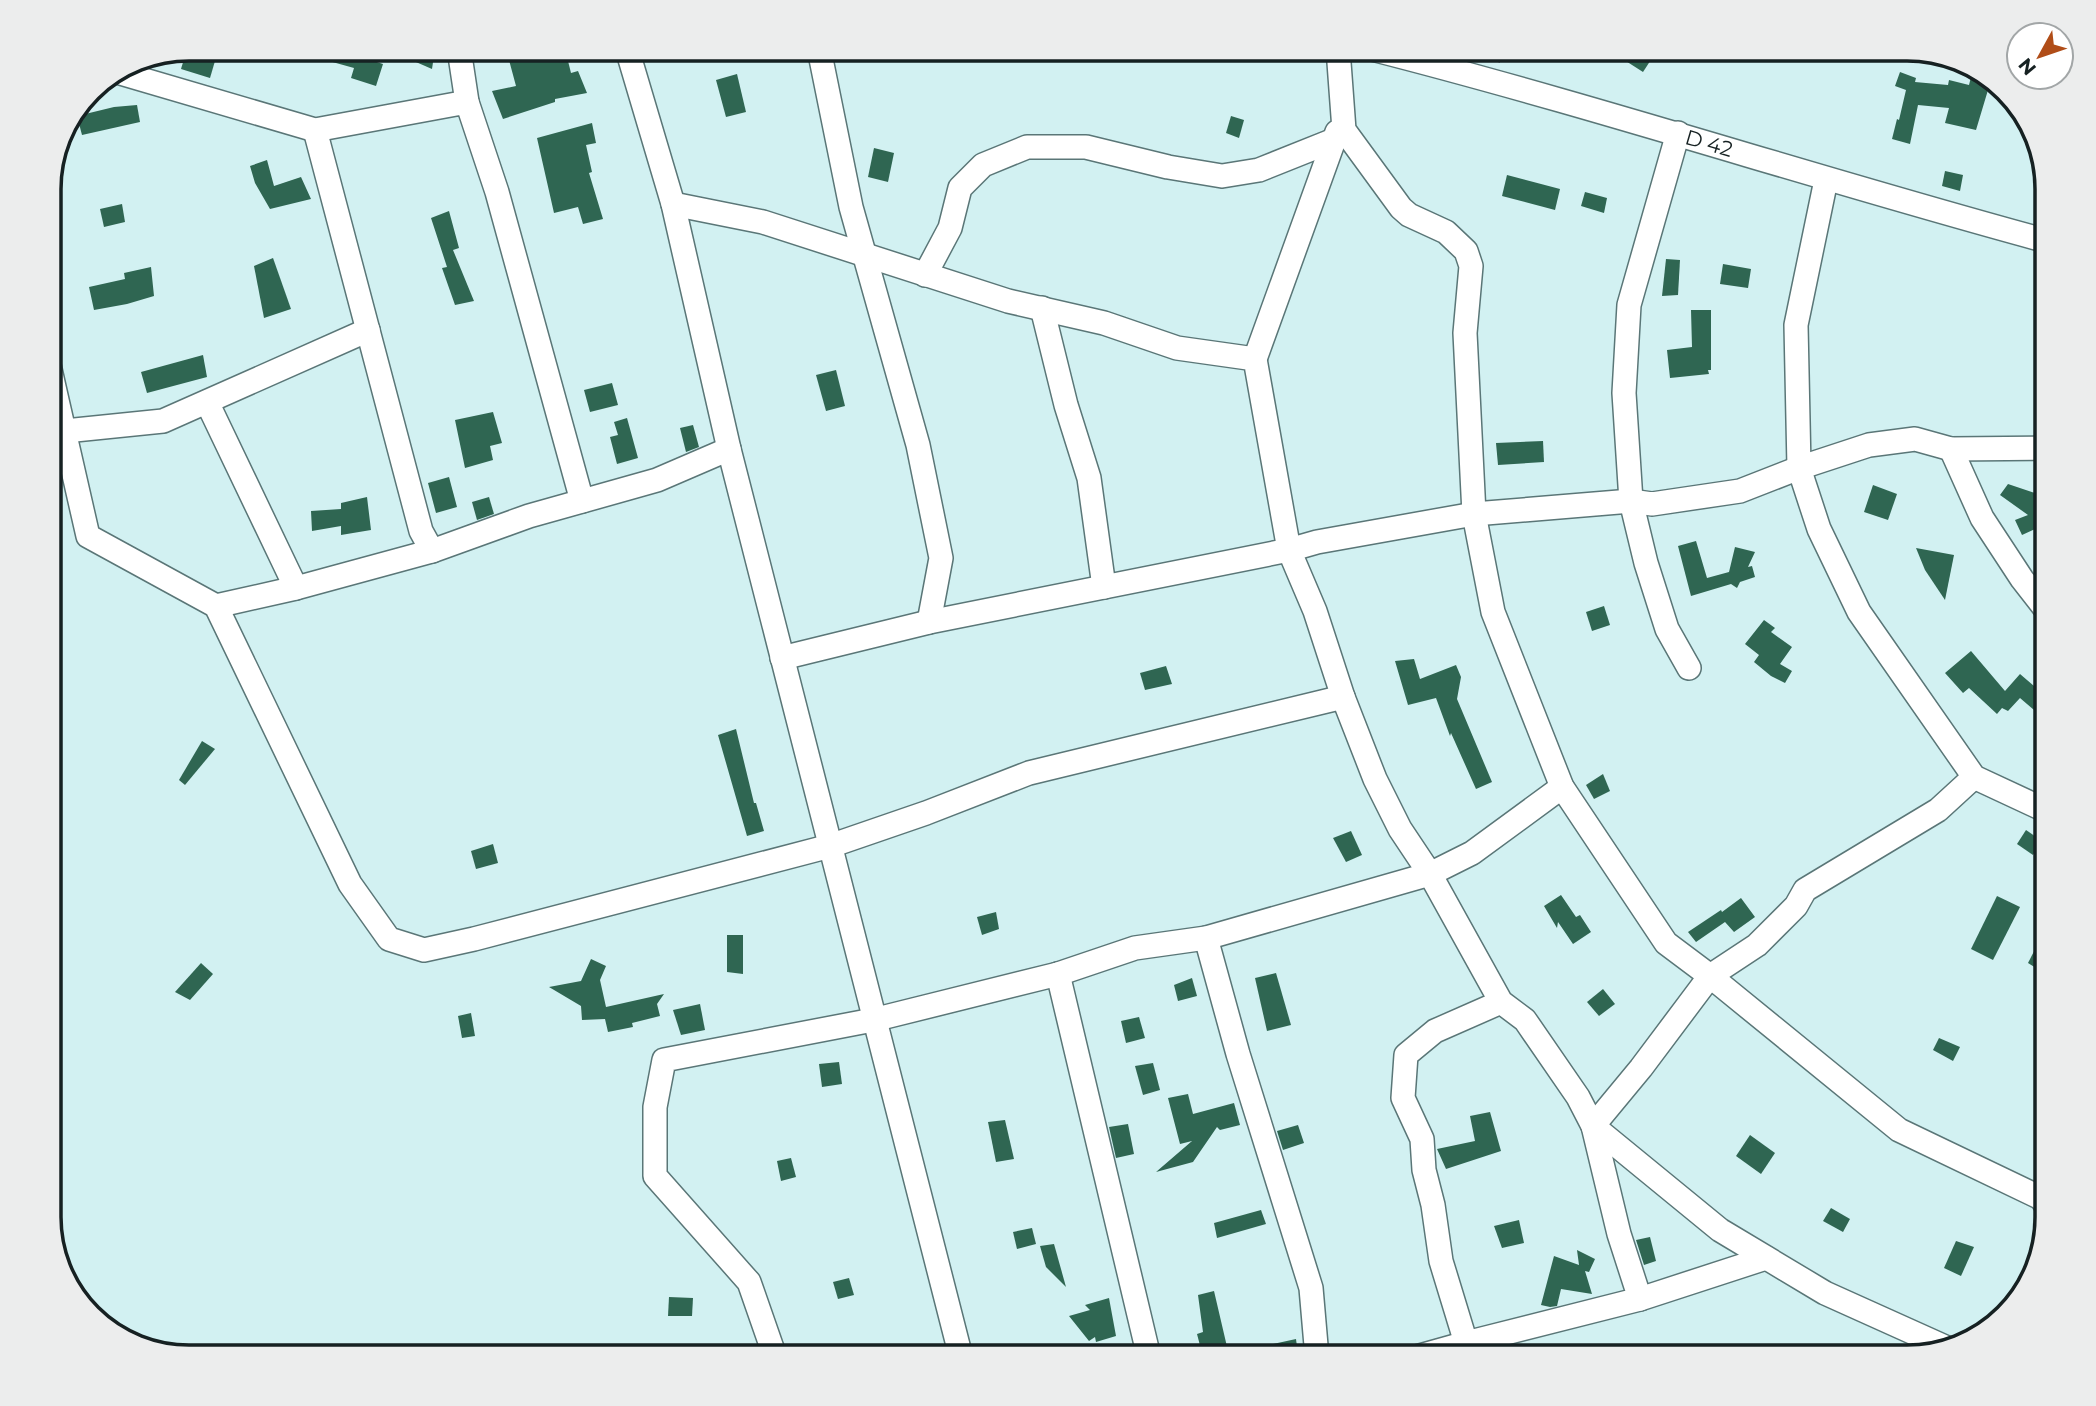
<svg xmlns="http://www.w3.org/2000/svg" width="2096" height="1406" viewBox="0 0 2096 1406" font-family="Montserrat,sans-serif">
<rect width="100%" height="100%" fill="#d2f1f2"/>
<!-- building -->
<g fill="#2f6652">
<path d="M300 49H337L383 64 376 86 351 78 354 68 300 53Z"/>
<path d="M386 49H435L432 69Z"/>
<path d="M565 49 571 73 578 71 587 93 555 99V102L503 119 492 91 516 86 509 60Z"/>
<path d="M1607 49H1658L1643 72Z"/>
<path d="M186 52 215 61 210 78 181 69Z"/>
<path d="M1973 69 1985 73 1991 80 1976 130 1945 123 1949 108 1918 105 1910 144 1892 139 1897 119 1899 120 1906 90 1895 86 1900 72 1916 78 1915 82 1948 85 1949 80 1969 85Z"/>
<path d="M737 74 746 112 726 117 716 80Z"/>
<path d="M137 105 140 122 82 135 77 116 114 107Z"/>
<path d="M1231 116 1244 120 1239 138 1226 133Z"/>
<path d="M592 123 596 143 586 145 592 172 589 173 603 219 583 224 578 207 554 213 537 138Z"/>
<path d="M874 148 894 153 888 182 868 177Z"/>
<path d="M267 160 274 186 301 177 311 199 270 209 255 183 250 166Z"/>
<path d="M1945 171 1963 175 1960 191 1942 186Z"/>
<path d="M1507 175 1560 189 1555 210 1502 196Z"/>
<path d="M1585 192 1607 198 1604 213 1581 206Z"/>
<path d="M122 204 125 222 104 227 100 209Z"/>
<path d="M449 211 459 248 453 250 474 301 455 305 442 268 447 267 431 218Z"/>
<path d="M273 258 291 309 264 318 254 266Z"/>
<path d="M1666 259 1680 260 1678 295 1662 296Z"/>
<path d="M1723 264 1751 269 1748 288 1720 284Z"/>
<path d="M151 267 154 296 127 304 94 310 89 287 125 279 124 273Z"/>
<path d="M1691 310H1711V370H1708L1709 374 1670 378 1667 350 1692 347Z"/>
<path d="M203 355 207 377 147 393 141 372Z"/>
<path d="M836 370 845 406 826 411 816 375Z"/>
<path d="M612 383 618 405 590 412 584 390Z"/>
<path d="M493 412 502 443 490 446 493 460 465 468 455 420Z"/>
<path d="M627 418 638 458 617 464 610 437 618 435 614 422Z"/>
<path d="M693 425 699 447 686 452 680 428Z"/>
<path d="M1543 441 1544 462 1498 465 1496 443Z"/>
<path d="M449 477 457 507 436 513 428 483Z"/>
<path d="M2047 479V528L2044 525 2022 535 2015 520 2028 515 2000 495 2008 484 2035 493Z"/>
<path d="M1873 485 1897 494 1888 520 1864 512Z"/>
<path d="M367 497 371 530 341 535V526L312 531 311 511 341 509V503Z"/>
<path d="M489 497 494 514 477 520 472 502Z"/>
<path d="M1696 541 1707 578 1729 572 1735 547 1755 552 1748 567 1752 566 1755 577 1740 582 1737 588 1731 584 1691 596 1678 546Z"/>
<path d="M1916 548 1954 555 1945 600 1925 570Z"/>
<path d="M1604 606 1610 625 1592 631 1586 612Z"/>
<path d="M1764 620 1775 628 1771 632 1792 647 1780 664 1792 671 1785 683 1771 676 1754 662 1759 655 1745 644Z"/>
<path d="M1971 651 2005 691 2020 674 2047 697V721L2020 698 2008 711 2002 708 1997 714 1969 688 1963 693 1945 673Z"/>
<path d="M1414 659 1420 679 1456 665 1461 677 1457 699 1492 782 1476 789 1451 733 1450 736 1436 698 1408 705 1395 661Z"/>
<path d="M1166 666 1172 684 1145 690 1140 673Z"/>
<path d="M736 729 754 803H756L764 831 747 836 718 735Z"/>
<path d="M202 741 215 749 185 785 179 780Z"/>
<path d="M1603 774 1610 791 1594 799 1586 785Z"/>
<path d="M2026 830 2042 841 2033 855 2017 844Z"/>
<path d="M1351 831 1362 855 1346 862 1333 838Z"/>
<path d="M493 844 498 863 476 869 471 851Z"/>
<path d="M1561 895 1576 917 1580 915 1591 932 1573 944 1558 922 1557 928 1544 906Z"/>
<path d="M1997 896 2020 907 1993 960 1971 949Z"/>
<path d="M1741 898 1755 917 1734 932 1725 922 1696 942 1688 932 1721 910 1722 912Z"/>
<path d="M996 912 999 929 982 935 977 917Z"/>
<path d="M2047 926V975L2028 963Z"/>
<path d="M727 935H743V974L727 972Z"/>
<path d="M591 959 606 966 600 980 606 1007 664 994 657 1004 660 1016 632 1023 633 1027 608 1032 605 1019 582 1020 581 1006 549 987 581 981Z"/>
<path d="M201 963 213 974 190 1000 175 992Z"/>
<path d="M1276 973 1291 1025 1267 1031 1255 978Z"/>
<path d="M1192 978 1197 996 1178 1001 1174 985Z"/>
<path d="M1603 989 1615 1004 1599 1016 1587 1002Z"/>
<path d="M700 1004 705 1030 681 1035 673 1010Z"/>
<path d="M471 1013 475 1036 462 1038 458 1016Z"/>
<path d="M1139 1017 1145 1038 1126 1043 1121 1021Z"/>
<path d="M1939 1038 1960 1047 1953 1061 1933 1050Z"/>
<path d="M839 1062 842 1084 822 1087 819 1064Z"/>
<path d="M1153 1063 1160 1090 1143 1095 1135 1066Z"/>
<path d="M1188 1094 1193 1114 1234 1103 1240 1125 1220 1130 1217 1127 1193 1162 1156 1172 1192 1141 1180 1144 1168 1098Z"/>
<path d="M1490 1112 1501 1151 1446 1169 1437 1149 1475 1141 1470 1116Z"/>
<path d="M1005 1120 1014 1159 996 1162 988 1122Z"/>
<path d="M1128 1124 1134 1154 1116 1158 1109 1127Z"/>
<path d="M1298 1125 1304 1143 1283 1150 1277 1131Z"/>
<path d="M1750 1135 1775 1153 1761 1174 1736 1156Z"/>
<path d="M791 1158 796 1177 781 1181 777 1161Z"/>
<path d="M1831 1208 1850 1219 1843 1232 1823 1221Z"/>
<path d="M1261 1210 1266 1224 1217 1238 1214 1223Z"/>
<path d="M1519 1220 1524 1243 1502 1248 1494 1226Z"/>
<path d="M1032 1228 1036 1244 1017 1249 1013 1232Z"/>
<path d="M1650 1237 1656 1261 1644 1265 1636 1240Z"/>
<path d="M1956 1241 1974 1247 1961 1276 1944 1268Z"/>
<path d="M1054 1244 1066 1287 1046 1267 1040 1246Z"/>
<path d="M1577 1250 1595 1259 1589 1272 1585 1271 1592 1294 1561 1289 1557 1306 1550 1307 1541 1305 1554 1256 1579 1265Z"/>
<path d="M849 1278 854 1295 838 1299 833 1282Z"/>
<path d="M1214 1291 1228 1351 1203 1357 1197 1334 1203 1332 1198 1295Z"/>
<path d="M669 1297 693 1298 692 1316H668Z"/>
<path d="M1109 1298 1116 1336 1096 1342 1095 1337 1089 1341 1069 1316 1090 1310 1085 1305Z"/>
<path d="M1296 1339 1298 1354 1277 1357 1273 1344Z"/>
</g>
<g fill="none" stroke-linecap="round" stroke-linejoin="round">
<defs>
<g id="minor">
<path d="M459 49 467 102"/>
<path d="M627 49 673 204 729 449 961 1357"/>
<path d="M819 49 851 207 918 445 941 558 929 622"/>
<path d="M1338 49 1344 130 1401 208 1409 215 1446 232 1466 251 1471 266 1465 333 1474 514 1493 612 1562 787 1666 943 1710 976 1899 1130 2041 1198 2047 1207"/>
<path id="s1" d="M1372 49C1599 107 1821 180 2047 241"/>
<path d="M117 72 315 130 467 102 497 192 582 501"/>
<path d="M315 130 421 531 432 551 529 516 657 480 729 449"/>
<path d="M1678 133 1629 305 1624 393 1631 501 1646 563 1667 629 1689 668"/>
<path d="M1826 180 1796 325 1799 468 1819 529 1859 612 1974 777 2047 811"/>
<path d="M673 204 763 222 1008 301 1104 323 1177 348 1255 359 1289 550 1315 611 1343 697 1375 779 1400 829 1430 874 1501 1002 1525 1020 1578 1097 1593 1126 1619 1234 1640 1299 1466 1343 1441 1261 1433 1205 1424 1170 1422 1139 1403 1098 1406 1055 1435 1031 1501 1002"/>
<path d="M925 275 950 228 960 188 983 165 1027 147H1086L1168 167 1222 176 1259 170 1334 140"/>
<path d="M1042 308 1066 405 1089 478 1104 587"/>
<path d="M1255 359 1337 132"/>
<path d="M49 365 88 536 216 606 350 884 389 939 424 950 474 939 830 846 926 813 1029 773 1343 697"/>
<path d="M207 402 296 588"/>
<path d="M65 431 163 421 368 330"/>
<path d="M1951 449 1982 518 2022 579 2047 611"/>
<path d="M216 606 296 588 432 551"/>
<path d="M782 658 929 622 1289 550 1317 542 1474 514 1631 501 1652 504 1740 491 1799 468 1869 445 1915 439 1951 449 2047 448"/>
<path d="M1206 938 1238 1054 1311 1288 1317 1357"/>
<path d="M1058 974 1149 1357"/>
<path d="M1640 1299 1766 1258"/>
<path d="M1945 1347 1825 1293 1720 1230 1593 1126 1641 1068 1710 976 1757 945 1796 906 1805 890 1938 810 1974 777"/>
<path d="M769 1357 772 1348 749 1282 655 1176V1107L664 1060 873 1020 1058 974 1135 948 1206 938 1430 874 1472 853 1562 787"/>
<path d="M1416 1357 1466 1343 1471 1357"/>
</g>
</defs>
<!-- minor casing -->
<use href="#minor" stroke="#5a7677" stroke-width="26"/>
<!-- path -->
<path stroke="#74898a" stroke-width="3.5" stroke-dasharray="3.5 3.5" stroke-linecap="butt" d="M1498 62 1506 49"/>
<!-- minor -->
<use href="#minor" stroke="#fff" stroke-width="23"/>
</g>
<g text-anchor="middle" stroke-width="7" stroke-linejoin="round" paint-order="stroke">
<!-- street labels -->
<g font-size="21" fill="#162122" stroke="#fff">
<text dy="7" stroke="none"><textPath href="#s1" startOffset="350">D 42</textPath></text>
</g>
</g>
<!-- crop -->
<path d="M0 0H2096V1406H0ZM189 61H1907A128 128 0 0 1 2035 189V1217A128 128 0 0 1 1907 1345H189A128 128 0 0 1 61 1217V189A128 128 0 0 1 189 61Z" fill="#eceded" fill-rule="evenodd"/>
<path fill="none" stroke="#162122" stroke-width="3.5" d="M189 61H1907A128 128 0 0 1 2035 189V1217A128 128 0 0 1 1907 1345H189A128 128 0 0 1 61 1217V189A128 128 0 0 1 189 61Z"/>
<!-- north arrow -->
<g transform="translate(2040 56) rotate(230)"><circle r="33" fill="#ffffff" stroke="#a2a6a7" stroke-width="2"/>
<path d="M0-5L12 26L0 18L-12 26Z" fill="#b04d18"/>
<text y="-10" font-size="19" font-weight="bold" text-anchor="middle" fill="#162122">N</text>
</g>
</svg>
